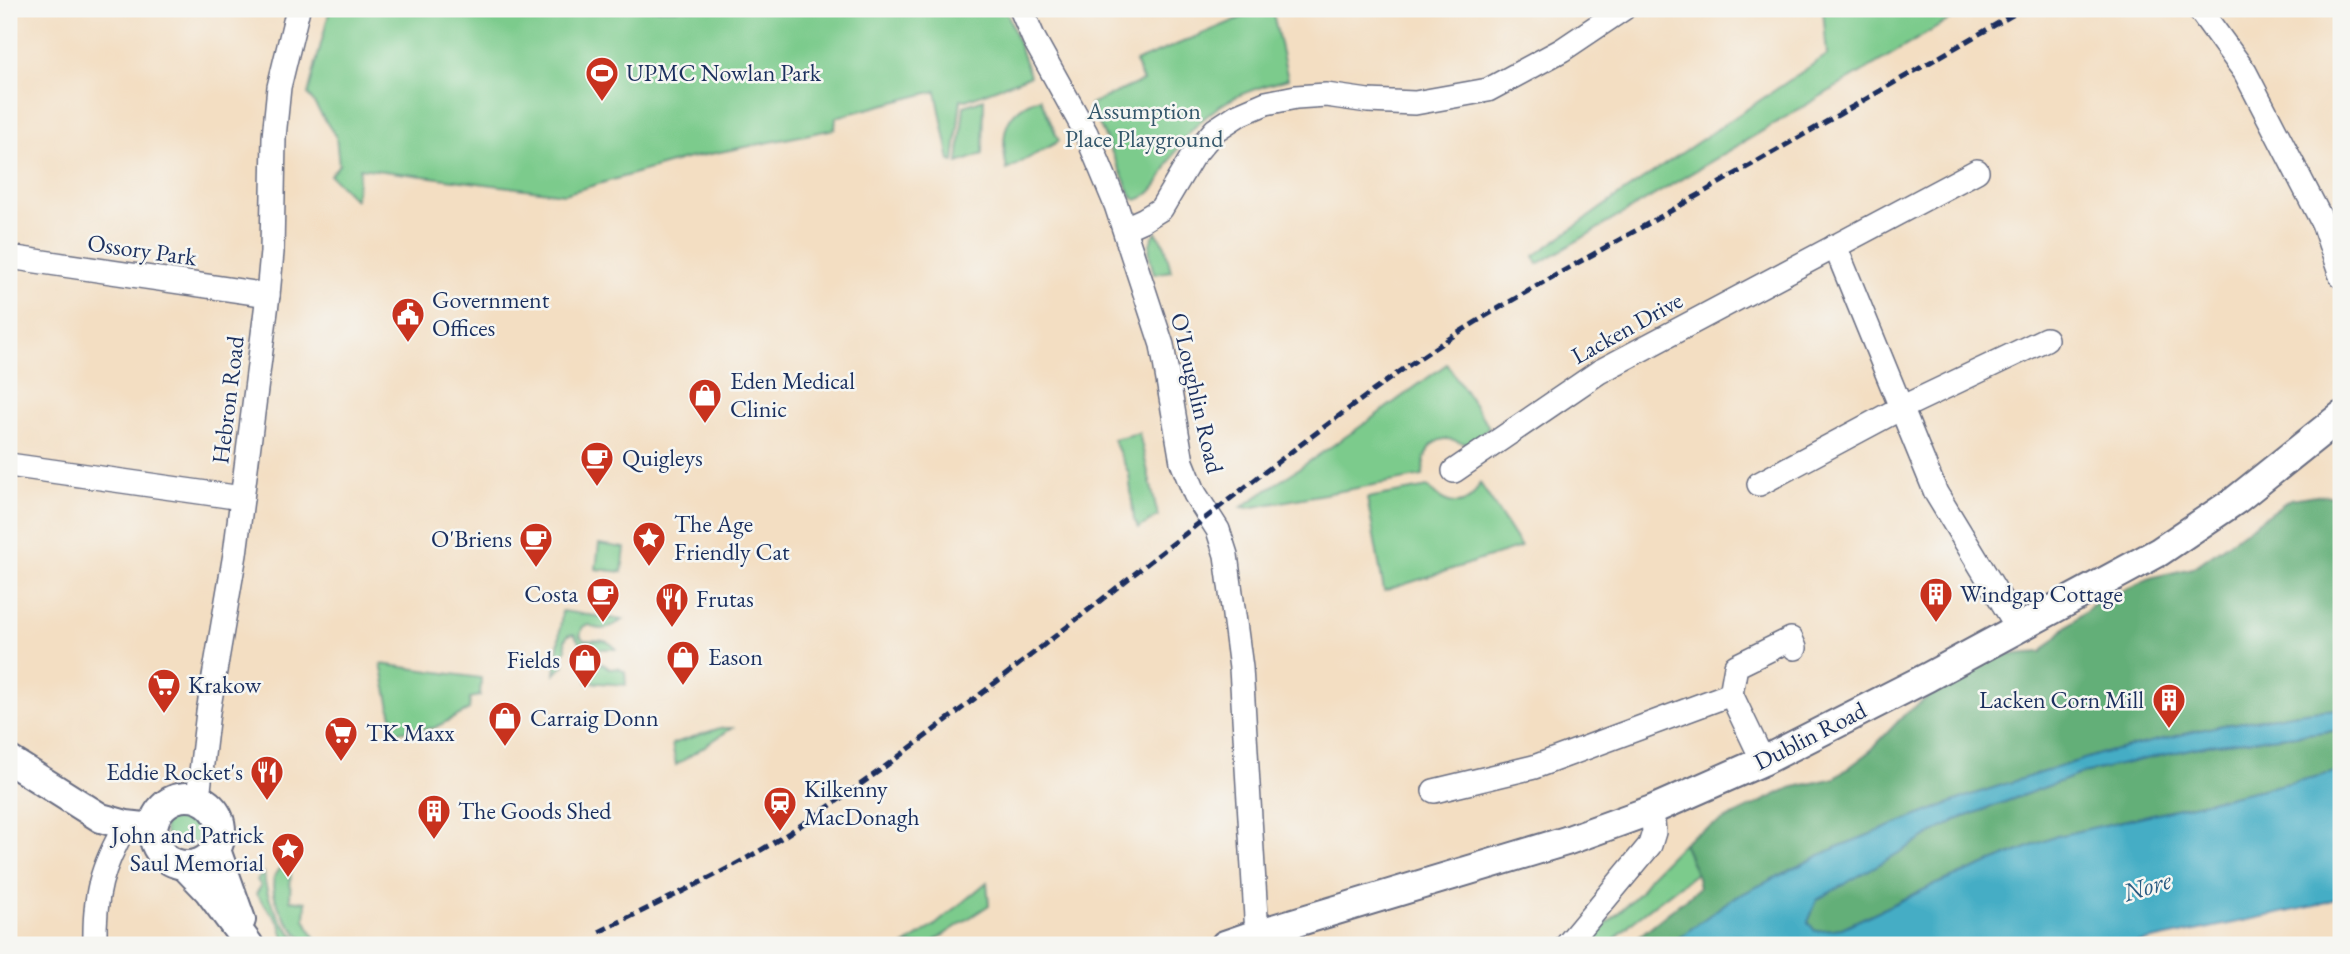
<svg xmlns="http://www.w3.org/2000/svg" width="2350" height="954" viewBox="0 0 2350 954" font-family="'EB Garamond',serif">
<rect width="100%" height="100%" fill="#f6f6f2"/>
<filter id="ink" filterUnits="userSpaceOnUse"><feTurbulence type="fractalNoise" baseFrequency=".0143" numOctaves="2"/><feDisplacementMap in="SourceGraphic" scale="14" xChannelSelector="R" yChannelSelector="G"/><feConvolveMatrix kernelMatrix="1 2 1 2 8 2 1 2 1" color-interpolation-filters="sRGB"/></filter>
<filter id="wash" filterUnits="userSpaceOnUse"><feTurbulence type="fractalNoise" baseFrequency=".00686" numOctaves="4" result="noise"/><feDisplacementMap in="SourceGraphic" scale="28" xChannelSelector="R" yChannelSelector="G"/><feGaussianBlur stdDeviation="1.57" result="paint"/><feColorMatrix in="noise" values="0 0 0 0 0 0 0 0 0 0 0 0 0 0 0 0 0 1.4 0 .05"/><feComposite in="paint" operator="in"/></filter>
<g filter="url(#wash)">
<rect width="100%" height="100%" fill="#f3dec2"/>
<!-- green -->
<g fill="#7bcb8c" stroke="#4b7d75" stroke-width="2">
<path d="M330 9H1006L1030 76 966 100 961 99 954 162 950 161 936 91 836 117 835 129 685 159 564 194 360 168 355 200 330 175 339 165 336 137 308 94Z"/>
<path d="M1262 9H1272L1288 79C1259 87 1232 95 1209 114 1196 124 1184 138 1176 151 1165 167 1158 195 1136 200L1132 197 1090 104 1143 81 1135 62Z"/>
<path d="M1823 9H1968L1538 264 1534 256 1615 198 1827 55Z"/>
<path d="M1040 98 1059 141 1007 170C1000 136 1003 110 1040 98Z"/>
<path d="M984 99 983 154 958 163 964 106Z"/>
<path d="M1156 232 1165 246 1171 271 1154 274C1150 258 1145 246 1156 232Z"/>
<path d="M1447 364 1489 427 1467 444C1460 442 1451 438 1444 439 1426 442 1423 462 1423 476L1248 508 1242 507 1357 429Z"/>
<path d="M1139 433 1158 516 1139 528 1134 520 1129 474 1113 439Z"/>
<path d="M1480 483 1521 547 1384 591 1367 498 1428 487C1446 507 1468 511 1480 483Z"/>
<path d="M599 544 625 548 622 572 596 569Z"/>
<path d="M562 611 623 620C611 626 602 634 590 625L583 626 580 636 584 640C597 641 607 637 616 649H600L581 655 579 651 581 645 574 634 568 635 565 640 566 649 561 659 564 665 555 674Z"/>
<path d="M598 663 603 664 610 669 618 668 625 672 626 685 587 682 588 673Z"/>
<path d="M381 664 481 678 480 696 470 698 469 710 434 728 395 732Z"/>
<path d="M720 728H732L676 765 672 744Z"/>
<circle cx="184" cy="826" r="20"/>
<path d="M1683 843 1696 873 1633 921 1609 945H1585L1640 892 1649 877Z"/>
<path d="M291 863 290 900 306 902 305 919 318 945C295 945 247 874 291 863Z"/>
<path d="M264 873C265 900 284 931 306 945H286L280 924 256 894 261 886 257 880Z"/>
<path d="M987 882 989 905 928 945H905L934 926Z"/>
</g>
<!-- forest -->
<g fill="#64af78" stroke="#406f6b" stroke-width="2">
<path d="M2316 495 2341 497V709L2311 711 2218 726 2100 754 1971 795 1835 848 1730 900 1669 945H1637L1635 940 1643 933 1699 888 1696 873 1683 843 1691 836 1790 788 1835 778 1867 754 1906 713 1970 667 2003 655 2042 652 2065 628 2095 603 2153 577 2193 568 2290 499Z"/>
<path d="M2341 730V771L2057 836 1934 885 1842 928 1815 931 1808 922 1816 900 1956 820 2083 773 2208 745Z"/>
</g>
<!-- water -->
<path fill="#45adc5" stroke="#306e92" stroke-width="2" d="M2341 709V730L2208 745 2083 773 1956 820 1817 900 1808 922 1815 931 1842 928 1934 885 2057 836 2341 771V897L2315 906 2128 945H1669L1730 900 1835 848 1971 795 2100 754 2218 726 2311 711Z"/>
</g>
<g filter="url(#ink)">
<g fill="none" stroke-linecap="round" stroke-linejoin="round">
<defs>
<g id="minor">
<path d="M1021 9 1034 39 1086 133 1116 205 1162 345 1182 462 1195 494 1218 530 1226 555 1241 668 1257 934"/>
<path d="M2199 9 2245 72 2323 223 2341 276"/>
<path d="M1125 228 1143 220 1161 209 1192 157 1215 130 1238 115 1266 103 1296 97 1326 95 1368 101 1415 103 1488 90 1562 50 1623 9"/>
<path d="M1835 246 1936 493 2018 628"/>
<path d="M9 257 268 295"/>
<path d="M9 465 242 498"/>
<path d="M1454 471 1599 372 1977 171"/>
<path d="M1759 484 1901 408 2046 339"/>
<path d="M1731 694 1736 666 1791 639 1795 648"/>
<path d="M1434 791 1534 767 1731 694 1763 761"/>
<path d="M198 798 208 712 235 554 268 295 272 252 274 137 279 87 298 9"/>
<path d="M95 945C94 895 101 868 126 825"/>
<path d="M1567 945 1650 845 1654 832 1652 810"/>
</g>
<g id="major">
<path d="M9 760 101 818 126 825 153 828"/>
<circle cx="187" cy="831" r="34"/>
<path d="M216 850 241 920"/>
<path d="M184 865 208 890 249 945"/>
<path d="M1225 945 1257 934 1566 841 1652 810 1763 761 1928 677 2159 552 2236 500 2341 416"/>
</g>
</defs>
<!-- minor casing -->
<use href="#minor" stroke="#676c81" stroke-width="26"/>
<!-- major casing -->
<use href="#major" stroke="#676c81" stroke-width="32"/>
<!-- minor -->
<use href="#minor" stroke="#fff" stroke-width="23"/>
<!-- major -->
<use href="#major" stroke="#fff" stroke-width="28"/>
<!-- rail -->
<path stroke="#1b2f5e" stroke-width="5" stroke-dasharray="10 5" stroke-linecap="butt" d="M599 932C660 902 723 874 781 838 851 794 917 743 982 693 1120 587 1254 476 1395 375 1481 314 1575 265 1667 213 1786 145 1904 77 2023 9"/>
</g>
</g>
<!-- icons -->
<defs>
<symbol id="stadium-pin" viewBox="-11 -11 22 30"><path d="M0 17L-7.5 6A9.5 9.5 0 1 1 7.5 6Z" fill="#c8321e" stroke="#f6f6f2"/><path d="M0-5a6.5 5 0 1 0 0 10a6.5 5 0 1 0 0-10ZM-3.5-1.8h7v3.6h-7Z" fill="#fff"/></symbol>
<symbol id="civic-pin" viewBox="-11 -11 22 30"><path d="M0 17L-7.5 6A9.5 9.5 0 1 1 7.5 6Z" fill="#c8321e" stroke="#f6f6f2"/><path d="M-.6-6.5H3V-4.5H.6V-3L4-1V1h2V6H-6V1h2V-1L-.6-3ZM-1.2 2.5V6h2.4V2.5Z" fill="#fff"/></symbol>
<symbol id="shop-pin" viewBox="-11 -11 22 30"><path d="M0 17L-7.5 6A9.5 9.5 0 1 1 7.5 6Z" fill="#c8321e" stroke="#f6f6f2"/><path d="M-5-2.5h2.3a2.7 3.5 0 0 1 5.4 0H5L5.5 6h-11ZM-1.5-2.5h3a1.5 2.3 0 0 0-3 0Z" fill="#fff"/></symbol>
<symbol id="cafe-pin" viewBox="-11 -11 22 30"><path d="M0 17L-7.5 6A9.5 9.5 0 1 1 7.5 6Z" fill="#c8321e" stroke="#f6f6f2"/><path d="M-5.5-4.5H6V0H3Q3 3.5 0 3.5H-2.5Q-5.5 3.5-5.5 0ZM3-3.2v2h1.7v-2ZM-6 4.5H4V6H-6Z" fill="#fff"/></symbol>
<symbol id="sight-pin" viewBox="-11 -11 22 30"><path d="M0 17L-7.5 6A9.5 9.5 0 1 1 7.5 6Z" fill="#c8321e" stroke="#f6f6f2"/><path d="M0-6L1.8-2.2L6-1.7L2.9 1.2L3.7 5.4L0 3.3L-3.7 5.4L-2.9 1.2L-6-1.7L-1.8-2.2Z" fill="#fff"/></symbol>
<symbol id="building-pin" viewBox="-11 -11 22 30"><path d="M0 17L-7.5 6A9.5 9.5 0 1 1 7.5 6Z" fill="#c8321e" stroke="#f6f6f2"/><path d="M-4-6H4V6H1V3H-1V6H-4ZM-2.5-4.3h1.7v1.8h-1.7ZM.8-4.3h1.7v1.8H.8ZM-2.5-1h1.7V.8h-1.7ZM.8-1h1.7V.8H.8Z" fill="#fff"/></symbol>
<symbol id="restaurant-pin" viewBox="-11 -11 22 30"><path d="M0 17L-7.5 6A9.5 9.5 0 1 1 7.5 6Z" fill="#c8321e" stroke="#f6f6f2"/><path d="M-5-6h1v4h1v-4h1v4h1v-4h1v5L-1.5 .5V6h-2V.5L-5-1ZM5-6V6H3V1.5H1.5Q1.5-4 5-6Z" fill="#fff"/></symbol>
<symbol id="supermarket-pin" viewBox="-11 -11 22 30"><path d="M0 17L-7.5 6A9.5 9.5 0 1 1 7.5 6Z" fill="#c8321e" stroke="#f6f6f2"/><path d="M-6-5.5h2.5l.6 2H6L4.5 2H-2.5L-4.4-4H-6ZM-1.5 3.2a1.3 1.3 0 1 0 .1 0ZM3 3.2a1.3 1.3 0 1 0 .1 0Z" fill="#fff"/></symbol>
<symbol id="station-pin" viewBox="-11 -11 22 30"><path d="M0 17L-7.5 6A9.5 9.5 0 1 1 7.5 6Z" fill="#c8321e" stroke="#f6f6f2"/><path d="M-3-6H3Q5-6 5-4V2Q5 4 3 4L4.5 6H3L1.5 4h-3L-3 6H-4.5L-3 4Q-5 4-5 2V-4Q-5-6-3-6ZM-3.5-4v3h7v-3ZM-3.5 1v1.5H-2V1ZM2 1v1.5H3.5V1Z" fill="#fff"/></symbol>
</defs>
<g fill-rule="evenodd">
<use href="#stadium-pin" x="583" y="54" width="38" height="52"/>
<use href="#civic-pin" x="389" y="295" width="38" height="52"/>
<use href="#shop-pin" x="686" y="376" width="38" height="52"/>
<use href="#cafe-pin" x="578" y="439" width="38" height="52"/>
<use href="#sight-pin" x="630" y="519" width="38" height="52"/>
<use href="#cafe-pin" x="517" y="520" width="38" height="52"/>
<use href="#cafe-pin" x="584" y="575" width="38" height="52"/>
<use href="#building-pin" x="1917" y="575" width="38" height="52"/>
<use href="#restaurant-pin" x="653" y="580" width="38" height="52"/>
<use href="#shop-pin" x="664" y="638" width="38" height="52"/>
<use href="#shop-pin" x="566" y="641" width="38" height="52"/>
<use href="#supermarket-pin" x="145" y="666" width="38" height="52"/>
<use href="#building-pin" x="2150" y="681" width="38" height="52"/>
<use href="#shop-pin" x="486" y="699" width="38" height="52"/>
<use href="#supermarket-pin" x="322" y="714" width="38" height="52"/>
<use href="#restaurant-pin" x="248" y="753" width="38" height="52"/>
<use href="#station-pin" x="761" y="784" width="38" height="52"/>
<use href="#building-pin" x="415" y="792" width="38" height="52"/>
<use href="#sight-pin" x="269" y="830" width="38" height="52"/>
</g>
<g text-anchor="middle" stroke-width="5" stroke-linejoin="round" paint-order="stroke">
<!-- poi labels -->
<g font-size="24" fill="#1b2f5e" stroke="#f6f6f2" text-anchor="start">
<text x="626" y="81">UPMC Nowlan Park</text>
<text x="432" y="308">Government<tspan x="432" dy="28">Offices</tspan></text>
<text x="730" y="389">Eden Medical<tspan x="730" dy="28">Clinic</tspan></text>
<text x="622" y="466">Quigleys</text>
<text x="674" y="532">The Age<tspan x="674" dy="28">Friendly Cat</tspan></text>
<text x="512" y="547" text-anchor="end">O'Briens</text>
<text x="578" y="602" text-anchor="end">Costa</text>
<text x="1960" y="602">Windgap Cottage</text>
<text x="696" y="607">Frutas</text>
<text x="708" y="665">Eason</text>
<text x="560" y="668" text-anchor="end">Fields</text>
<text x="188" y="693">Krakow</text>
<text x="2144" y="708" text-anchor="end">Lacken Corn Mill</text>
<text x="530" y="726">Carraig Donn</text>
<text x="366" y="741">TK Maxx</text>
<text x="243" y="780" text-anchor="end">Eddie Rocket's</text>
<text x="804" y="797">Kilkenny<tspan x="804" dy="28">MacDonagh</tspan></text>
<text x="458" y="819">The Goods Shed</text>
<text x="264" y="843" text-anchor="end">John and Patrick<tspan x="264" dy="28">Saul Memorial</tspan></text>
</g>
<!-- park labels -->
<g font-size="24" fill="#33566a" stroke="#f6f6f2">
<text x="1144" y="119">Assumption<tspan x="1144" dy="28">Place Playground</tspan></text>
</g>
<!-- street labels -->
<g font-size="24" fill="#1b2f5e" stroke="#f6f6f2">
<text transform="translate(142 250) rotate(8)" y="8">Ossory Park</text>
<text transform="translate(1627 328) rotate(-29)" y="8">Lacken Drive</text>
<text transform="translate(1197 393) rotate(77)" y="8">O'Loughlin Road</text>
<text transform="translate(228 400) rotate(-83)" y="8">Hebron Road</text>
<text transform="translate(1810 736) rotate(-27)" y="8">Dublin Road</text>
</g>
<!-- water labels -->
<g font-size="26" font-style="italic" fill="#2a5b82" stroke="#f6f6f2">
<text transform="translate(2147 886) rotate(-17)" y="9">Nore</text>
</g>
</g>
<!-- margin -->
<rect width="2350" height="954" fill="none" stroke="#f6f6f2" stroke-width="35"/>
</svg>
